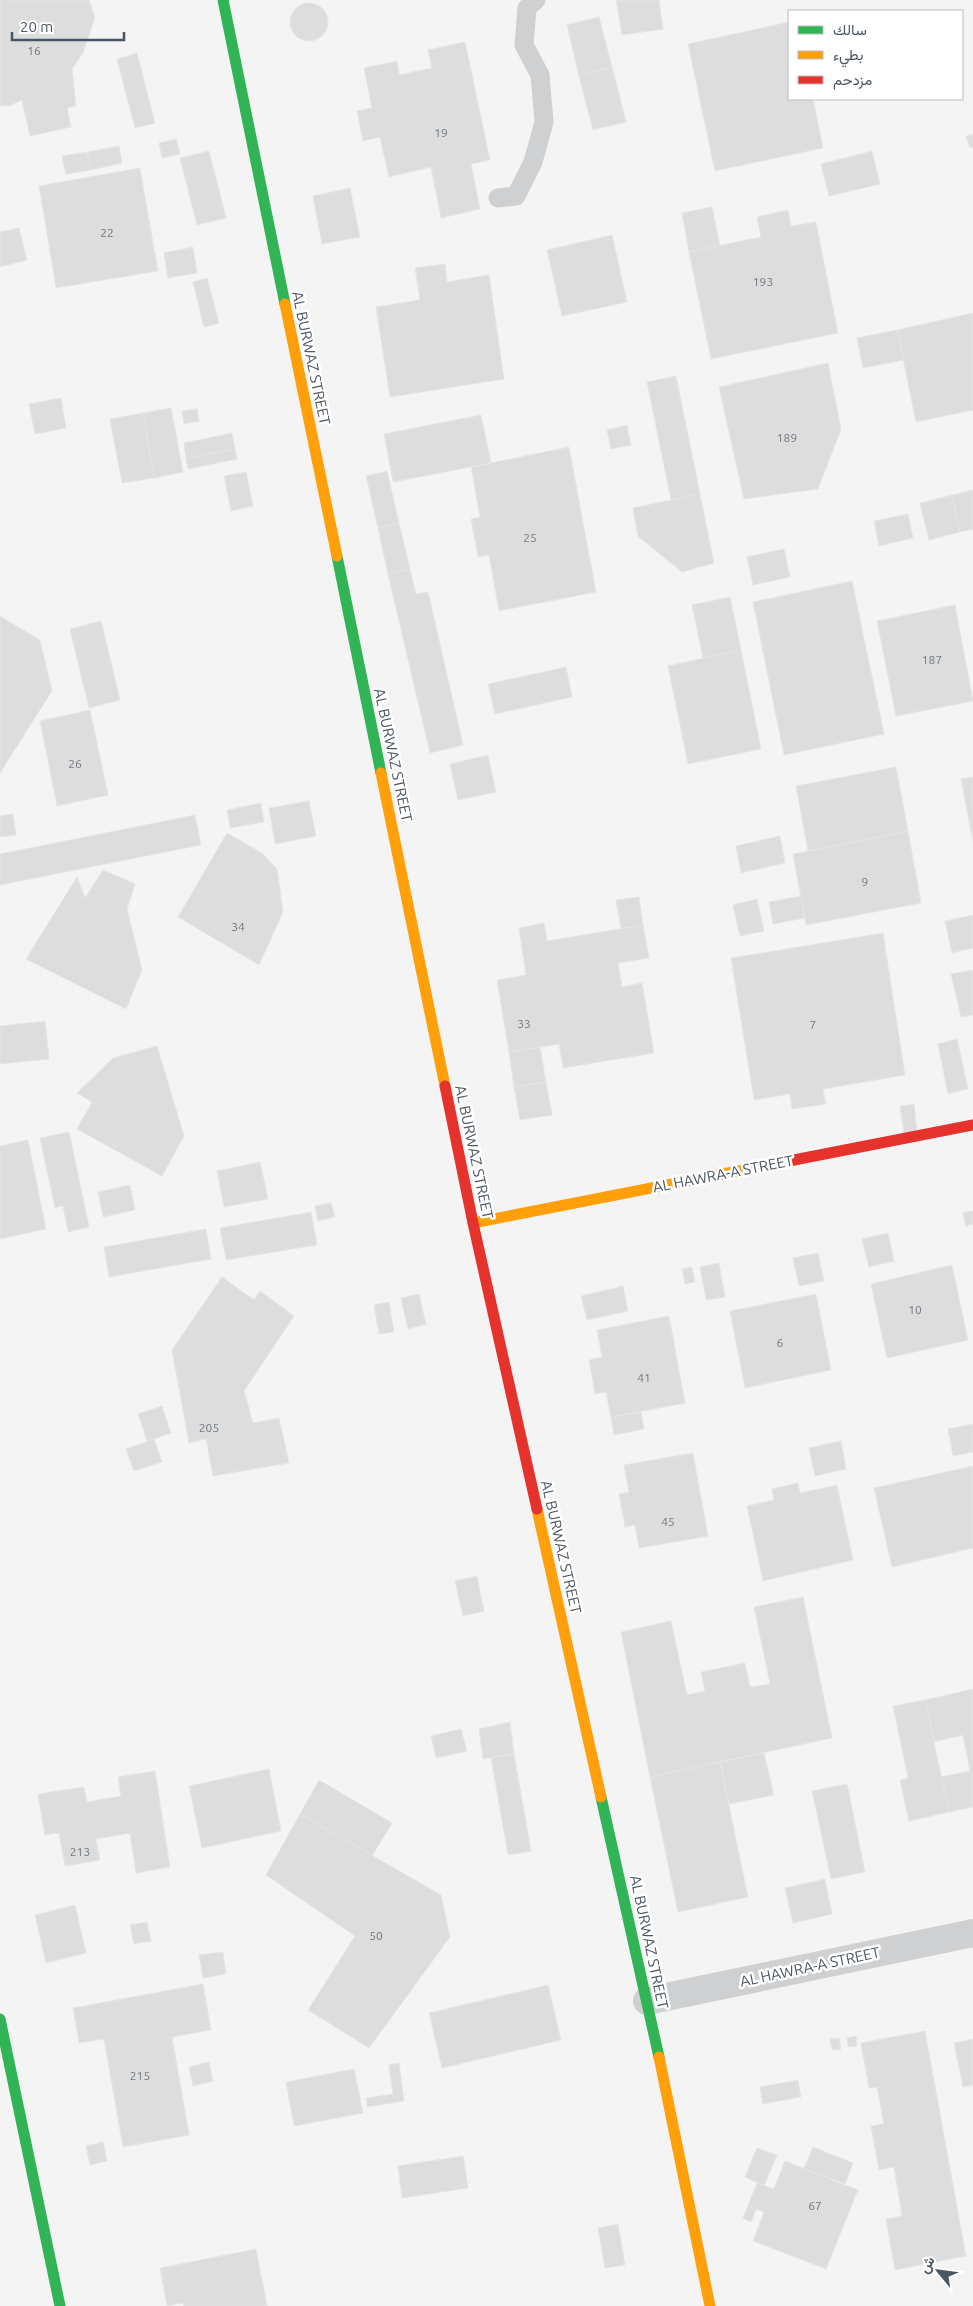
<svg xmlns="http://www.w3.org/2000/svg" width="973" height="2306" viewBox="0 0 973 2306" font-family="Ubuntu,Vazirmatn,sans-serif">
<rect width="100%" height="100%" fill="#f4f4f4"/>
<!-- building -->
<g fill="#ddddde" stroke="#e5e6e7">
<path d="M0 0H89L95 17 83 53 72 69 76 106 67 108 71 127 30 136 22 100 9 106H0Z"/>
<path d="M616 0H659L663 29 622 35Z"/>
<circle cx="309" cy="22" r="19"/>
<path d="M599 17 612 67 579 76 567 25Z"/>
<path d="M789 22V99H813L823 148 715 171 688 44Z"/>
<path d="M465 42 490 160 471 164 480 209 441 218 431 167 389 177 380 137 363 141 357 111 372 108 364 68 397 61 399 75 432 68 428 50Z"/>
<path d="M137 53 155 123 135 128 117 59Z"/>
<path d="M612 67 626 122 593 130 579 76Z"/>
<path d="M973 134V147L970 148 966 136Z"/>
<path d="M176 139 180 154 162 158 159 143Z"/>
<path d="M119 146 122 163 91 170 87 152Z"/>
<path d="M209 151 226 218 197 225 180 158Z"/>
<path d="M872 151 880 184 829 196 821 164Z"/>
<path d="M87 152 91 170 66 174 62 156Z"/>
<path d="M140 168 158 271 56 288 39 186Z"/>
<path d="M350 188 360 237 322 244 313 196Z"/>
<path d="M712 207 720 246 689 252 682 213Z"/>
<path d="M788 210 791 226 816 222 838 333 711 359 689 252 761 237 757 217Z"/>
<path d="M19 228 27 260 0 267V232Z"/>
<path d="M612 235 627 302 562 316 547 250Z"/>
<path d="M193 247 197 273 168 278 164 253Z"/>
<path d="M445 264 447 282 489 275 504 379 390 397 376 307 420 300 415 268Z"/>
<path d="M207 278 219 323 204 327 193 282Z"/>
<path d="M973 313V410L916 422 897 330Z"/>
<path d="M897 330 904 360 863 368 857 338Z"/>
<path d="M828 363 841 429 818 489 744 499 719 387Z"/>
<path d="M676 376 700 494 671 500 647 382Z"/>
<path d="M61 398 66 428 35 434 29 404Z"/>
<path d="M171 408 183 472 154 478 143 413Z"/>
<path d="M197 409 199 421 184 424 182 411Z"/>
<path d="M143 413 154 478 122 483 110 419Z"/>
<path d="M481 415 491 463 393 482 384 434Z"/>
<path d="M627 425 631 445 611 449 607 430Z"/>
<path d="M232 433 235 449 186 458 184 443Z"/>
<path d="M569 447 596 592 499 611 489 555 478 557 471 519 480 517 471 467Z"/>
<path d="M235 449 237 459 188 469 186 458Z"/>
<path d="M387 471 399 523 378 528 366 476Z"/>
<path d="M246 472 253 506 231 511 224 476Z"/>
<path d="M973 490V529L960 532 952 495Z"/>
<path d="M700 494 714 563 682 572 638 536 633 508Z"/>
<path d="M952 495 960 532 929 540 920 503Z"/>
<path d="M908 514 913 538 879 546 874 521Z"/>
<path d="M399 523 410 569 388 574 378 528Z"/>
<path d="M784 549 790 577 753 585 747 557Z"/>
<path d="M410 569 416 594 428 592 463 745 430 753 388 574Z"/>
<path d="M852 581 884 734 784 755 753 602Z"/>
<path d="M730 597 741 650 703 658 692 605Z"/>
<path d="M955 605 973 701 896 716 877 621Z"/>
<path d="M0 616 40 640 52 691 0 773Z"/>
<path d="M101 621 120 700 89 708 70 629Z"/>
<path d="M741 650 761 749 688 764 668 666Z"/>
<path d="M566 667 572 697 495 714 488 684Z"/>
<path d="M90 710 108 795 57 806 40 721Z"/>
<path d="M488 755 496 792 458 800 450 764Z"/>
<path d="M896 767 908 831 808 851 796 786Z"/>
<path d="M973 777V842L961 779Z"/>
<path d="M309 801 316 836 275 844 269 808Z"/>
<path d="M261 803 264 822 230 828 227 810Z"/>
<path d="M13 814 16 835 0 837V816Z"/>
<path d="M195 815 201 845 0 885V854Z"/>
<path d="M908 831 921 903 806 925 793 854Z"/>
<path d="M227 833 262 853 277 869 283 912 259 965 178 917Z"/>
<path d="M780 836 785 863 741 873 736 846Z"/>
<path d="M103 870 135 884 127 909 142 970 126 1009 26 959 77 877 85 898Z"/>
<path d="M801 896 805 918 773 924 769 902Z"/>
<path d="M639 897 643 925 621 929 616 900Z"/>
<path d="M757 899 764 931 740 936 733 905Z"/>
<path d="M973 915V948L952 953 945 921Z"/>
<path d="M544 923 547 941 643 925 649 958 618 963 622 987 642 983 654 1053 563 1068 559 1044 509 1052 497 980 526 975 519 928Z"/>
<path d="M883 933 905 1075 823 1089 826 1104 792 1109 790 1094 754 1100 731 958Z"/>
<path d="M973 970V1015L961 1017 951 974Z"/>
<path d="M45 1021 49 1059 0 1064V1026Z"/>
<path d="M957 1039 968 1089 948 1094 938 1044Z"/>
<path d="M157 1046 184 1136 162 1176 77 1129 92 1102 77 1093 113 1058Z"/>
<path d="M540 1047 546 1082 514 1087 509 1052Z"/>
<path d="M546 1082 552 1115 520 1120 514 1087Z"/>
<path d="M914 1104 917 1131 904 1133 900 1106Z"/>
<path d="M69 1132 89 1227 68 1232 63 1206 55 1208 40 1138Z"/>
<path d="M28 1140 46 1229 0 1239V1146Z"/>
<path d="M260 1162 268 1199 224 1207 217 1171Z"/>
<path d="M130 1185 135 1210 103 1217 98 1192Z"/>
<path d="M331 1203 335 1217 318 1221 315 1206Z"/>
<path d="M973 1211V1224L966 1226 963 1213Z"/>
<path d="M311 1212 317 1245 226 1260 220 1228Z"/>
<path d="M206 1229 211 1259 109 1277 104 1247Z"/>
<path d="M888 1233 894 1261 869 1267 862 1239Z"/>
<path d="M818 1253 824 1281 799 1286 793 1258Z"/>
<path d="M719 1263 725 1297 706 1300 700 1267Z"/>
<path d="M952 1265 968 1340 887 1358 871 1284Z"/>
<path d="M692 1267 695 1282 685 1284 682 1269Z"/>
<path d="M222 1277 254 1300 260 1291 294 1316 244 1391 253 1423 279 1418 289 1463 213 1476 206 1439 189 1443 172 1350Z"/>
<path d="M623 1286 628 1311 587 1320 581 1296Z"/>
<path d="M419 1294 426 1324 408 1329 401 1298Z"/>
<path d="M816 1294 831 1370 745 1388 730 1311Z"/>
<path d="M389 1302 394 1332 379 1334 374 1305Z"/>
<path d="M669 1316 685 1403 611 1417 606 1392 595 1394 589 1360 602 1357 597 1330Z"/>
<path d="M162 1406 171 1433 147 1441 138 1414Z"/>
<path d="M641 1412 644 1429 614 1435 611 1417Z"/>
<path d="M973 1424V1452L953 1456 948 1429Z"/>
<path d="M154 1439 162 1462 134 1471 126 1449Z"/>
<path d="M841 1441 846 1469 815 1476 809 1448Z"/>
<path d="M693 1453 708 1536 639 1548 635 1525 625 1527 619 1494 629 1492 624 1465Z"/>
<path d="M973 1466V1548L892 1567 874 1488Z"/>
<path d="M798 1483 800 1493 837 1485 853 1560 763 1581 747 1506 774 1500 772 1489Z"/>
<path d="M477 1576 484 1611 463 1616 455 1581Z"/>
<path d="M803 1597 832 1738 650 1777 621 1632 671 1621 687 1695 705 1691 701 1672 745 1663 750 1687 770 1684 754 1607Z"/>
<path d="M973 1689V1807L949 1812 941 1777 970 1771 963 1735 934 1742 925 1700Z"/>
<path d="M925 1700 949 1812 909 1821 900 1780 908 1778 893 1706Z"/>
<path d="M510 1722 514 1754 483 1759 479 1729Z"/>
<path d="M461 1729 467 1751 436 1758 431 1736Z"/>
<path d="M764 1753 774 1795 729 1804 720 1762Z"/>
<path d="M514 1754 531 1851 508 1855 491 1758Z"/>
<path d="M720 1762 748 1897 678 1912 650 1777Z"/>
<path d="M269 1769 281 1831 202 1848 189 1786Z"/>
<path d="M155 1771 170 1867 136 1873 130 1833 96 1839 100 1860 65 1866 59 1833 45 1835 38 1794 84 1787 87 1802 121 1796 118 1777Z"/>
<path d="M319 1780 392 1823 372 1856 300 1814Z"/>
<path d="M847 1784 865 1872 831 1879 812 1791Z"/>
<path d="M300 1814 441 1895 450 1937 369 2048 308 2010 355 1936 266 1875Z"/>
<path d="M825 1879 832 1914 793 1923 785 1888Z"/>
<path d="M75 1905 86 1953 46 1963 35 1915Z"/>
<path d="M147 1922 151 1941 134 1944 130 1925Z"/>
<path d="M223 1952 226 1974 203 1978 199 1955Z"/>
<path d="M203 1984 211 2030 172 2037 189 2135 123 2147 104 2039 79 2043 73 2008Z"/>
<path d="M548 1985 561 2040 442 2068 429 2013Z"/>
<path d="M925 2031 966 2256 895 2270 886 2219 902 2216 894 2167 879 2170 871 2126 884 2124 877 2087 869 2088 861 2043Z"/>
<path d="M856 2036 857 2046 848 2047 847 2038Z"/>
<path d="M839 2038 841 2049 832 2050 830 2039Z"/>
<path d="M973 2039V2085L963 2087 954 2043Z"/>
<path d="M209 2062 213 2081 193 2086 189 2067Z"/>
<path d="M399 2063 404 2101 367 2107 366 2098 393 2094 389 2065Z"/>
<path d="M354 2069 363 2113 294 2126 286 2082Z"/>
<path d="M798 2080 801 2097 763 2104 760 2087Z"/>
<path d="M103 2142 107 2161 90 2165 86 2146Z"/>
<path d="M813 2147 853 2163 845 2184 804 2169Z"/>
<path d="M757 2148 777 2155 764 2186 745 2177Z"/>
<path d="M463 2156 468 2188 402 2198 398 2166Z"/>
<path d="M785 2161 858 2190 826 2269 753 2241 764 2212 748 2206 757 2183 774 2189Z"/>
<path d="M748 2206 756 2209 751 2222 743 2218Z"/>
<path d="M618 2224 625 2265 605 2268 598 2228Z"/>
<path d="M256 2249 267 2306H184L183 2303 167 2306 160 2268Z"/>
</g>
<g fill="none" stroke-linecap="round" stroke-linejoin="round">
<!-- lane -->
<path stroke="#ced0d2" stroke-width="19" d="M498 198 516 196 533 162 544 122 540 75 524 45 527 8 536 0"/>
<!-- street -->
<path stroke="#ced0d2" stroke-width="28" d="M647 2001 973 1933"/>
<!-- fast -->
<g stroke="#30b455" stroke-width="11">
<path d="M223 0 285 304"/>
<path d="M337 556 381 773"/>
<path d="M601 1797 659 2057"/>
<path d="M0 2019 60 2306"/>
</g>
<!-- slow -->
<g stroke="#ff9f0a" stroke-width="11">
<path d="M285 304 337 556"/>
<path d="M381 773 445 1086"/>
<path d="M473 1223 794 1160"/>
<path d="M537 1509 601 1797"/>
<path d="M659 2057 710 2306"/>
</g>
<!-- jam -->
<g stroke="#e5322d" stroke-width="11">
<path d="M445 1086 473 1223 537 1509"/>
<path d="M794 1160 973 1125"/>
</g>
</g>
<g text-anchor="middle" stroke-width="5" stroke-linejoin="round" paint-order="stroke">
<!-- number labels -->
<g font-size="12" fill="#707881">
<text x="34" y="55">16</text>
<text x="441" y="137">19</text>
<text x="107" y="237">22</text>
<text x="763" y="286">193</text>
<text x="787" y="442">189</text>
<text x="530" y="542">25</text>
<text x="932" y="664">187</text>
<text x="75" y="768">26</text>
<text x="865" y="886">9</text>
<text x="238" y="931">34</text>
<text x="524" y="1028">33</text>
<text x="813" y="1029">7</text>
<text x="915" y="1314">10</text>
<text x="780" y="1347">6</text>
<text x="644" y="1382">41</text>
<text x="209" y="1432">205</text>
<text x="668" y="1526">45</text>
<text x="80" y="1856">213</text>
<text x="376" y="1940">50</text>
<text x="140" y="2080">215</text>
<text x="815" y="2210">67</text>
</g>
<!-- street labels -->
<g font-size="15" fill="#4a5661" stroke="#fff">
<text transform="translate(311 358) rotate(78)" y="5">AL BURWAZ STREET</text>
<text transform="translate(393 755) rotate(78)" y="5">AL BURWAZ STREET</text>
<text transform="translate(474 1152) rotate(78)" y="5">AL BURWAZ STREET</text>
<text transform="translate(723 1174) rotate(-11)" y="5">AL HAWRA-A STREET</text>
<text transform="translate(561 1547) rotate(77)" y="5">AL BURWAZ STREET</text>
<text transform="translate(649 1942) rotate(78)" y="5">AL BURWAZ STREET</text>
<text transform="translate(810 1967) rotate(-12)" y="5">AL HAWRA-A STREET</text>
</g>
</g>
<!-- legend -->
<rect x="788" y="10" width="175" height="90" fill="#ffffff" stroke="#b7bbc0"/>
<rect x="798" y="26" width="25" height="8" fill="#30b455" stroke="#b7bbc0"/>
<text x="833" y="35" font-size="15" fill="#4a5661">سالك</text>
<rect x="798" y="51" width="25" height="8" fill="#ff9f0a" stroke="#b7bbc0"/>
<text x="833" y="60" font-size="15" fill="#4a5661">بطيء</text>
<rect x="798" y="76" width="25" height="8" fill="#e5322d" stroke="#b7bbc0"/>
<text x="833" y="85" font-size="15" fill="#4a5661">مزدحم</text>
<!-- north arrow -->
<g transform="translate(938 2271) rotate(299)" stroke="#ffffff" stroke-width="4" paint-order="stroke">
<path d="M0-4L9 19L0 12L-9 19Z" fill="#4a5661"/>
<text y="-8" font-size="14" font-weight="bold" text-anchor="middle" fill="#4a5661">ش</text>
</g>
<!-- scale -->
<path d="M12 32v8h112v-8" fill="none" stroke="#4a5661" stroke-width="2.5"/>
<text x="20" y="32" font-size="15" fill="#4a5661" stroke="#ffffff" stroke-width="4" paint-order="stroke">20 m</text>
</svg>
